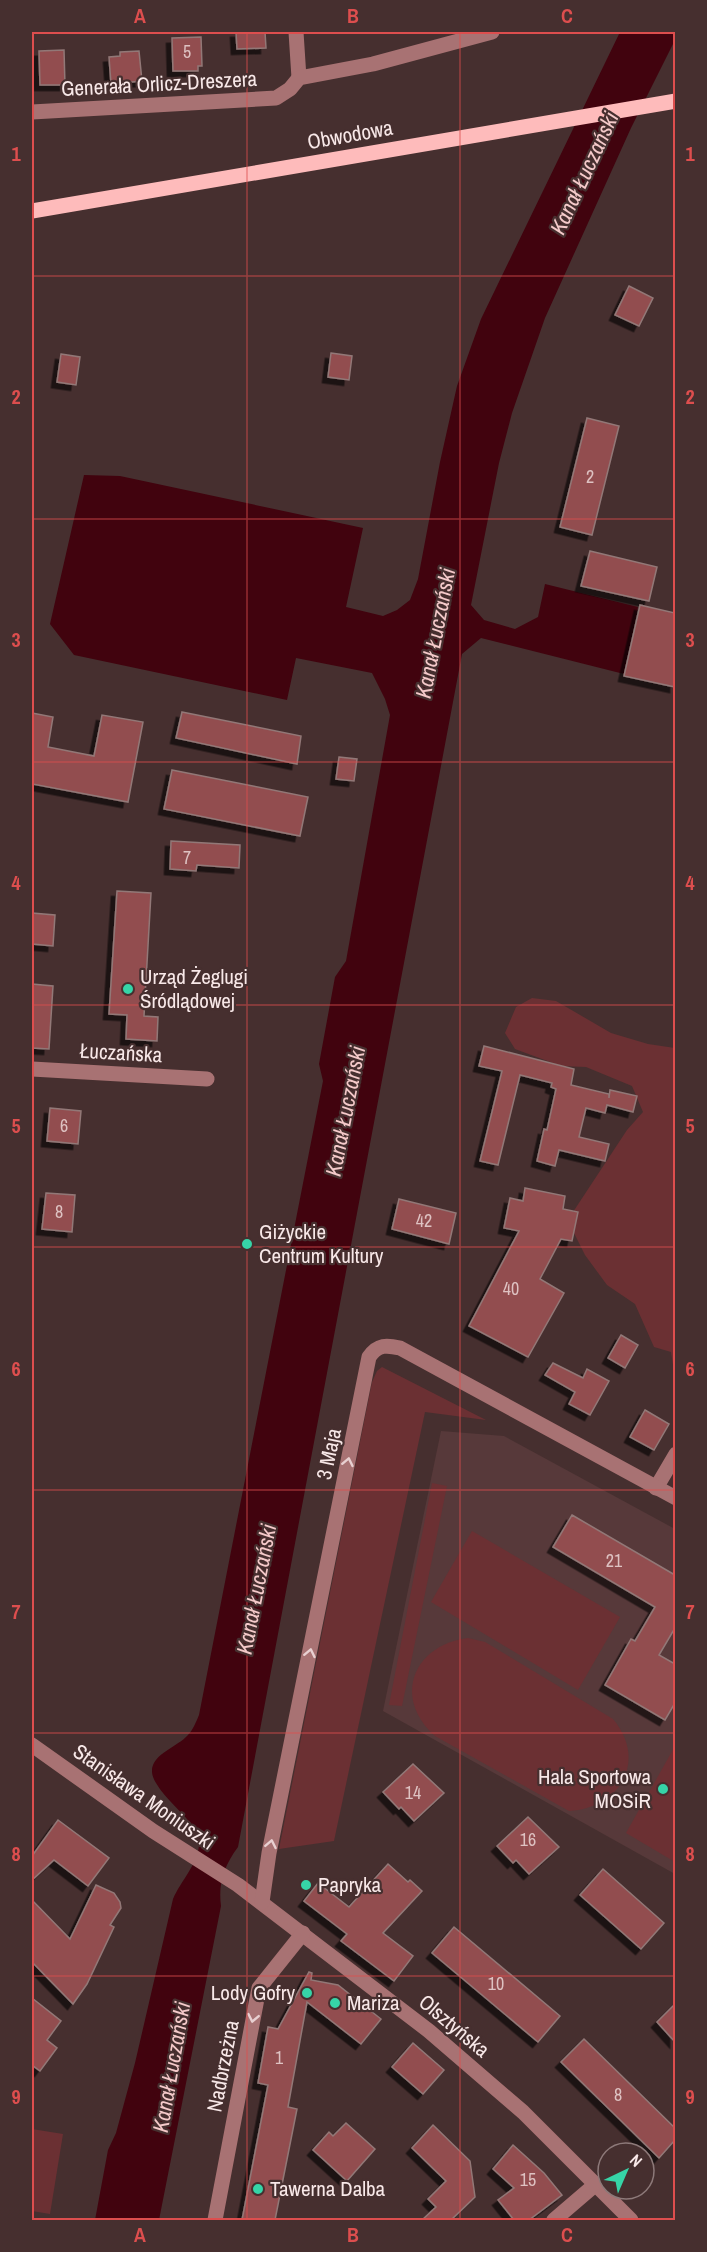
<svg xmlns="http://www.w3.org/2000/svg" width="707" height="2252" viewBox="0 0 707 2252" font-family="'Archivo Narrow',sans-serif">
<defs>
<filter id="shadow"><feDropShadow dx="-5.5" dy="5.5" stdDeviation="0" flood-color="#0009"/></filter>
</defs>
<rect width="100%" height="100%" fill="#462f2f"/>
<!-- built -->
<path fill="#57393a" d="M441 1431 504 1436 675 1529V1874L383 1711Z"/>
<!-- green -->
<g fill="#6b3033">
<path d="M532 998 556 1001 611 1033 648 1044 675 1048V1378L671 1352 654 1347 635 1304 607 1285 585 1255 573 1231V1212L627 1130 643 1112 632 1086 586 1067 561 1066 515 1049 505 1033 516 1007Z"/>
<path d="M382 1367 486 1420 425 1412 334 1841 279 1849 372 1382 377 1371Z"/>
<path d="M432 1483 447 1486 402 1706 389 1705Z"/>
<path d="M472 1531 620 1617 578 1690 431 1602Z"/>
<path d="M468 1638 485 1642 613 1719C648 1761 620 1808 569 1811L435 1736C392 1698 413 1645 468 1638Z"/>
<path d="M675 1746V1862L626 1833Z"/>
<path d="M32 2129 63 2134 50 2214 32 2211Z"/>
</g>
<!-- water -->
<path fill="#41030e" d="M620 32H675V40L631 128 545 318 512 413 499 463 471 605 484 620 515 629 538 617 545 584 638 607 624 674 481 638 462 654 238 1847C224 1866 218 1883 221 1906L159 2220H95L108 2150 116 2133 135 2063 173 1899C182 1877 209 1854 195 1829 183 1812 166 1800 156 1783 140 1757 176 1749 188 1735 193 1730 196 1722 199 1715L323 1081 319 1064 335 977 346 961 390 715 385 699 372 673 296 658 287 700 74 655 50 624 84 475 120 476 363 528 346 607 383 616 397 610 410 600 418 579 440 462 457 386 481 319Z"/>
<!-- building -->
<g fill="#924e50" stroke="#927877" stroke-width="1.5" filter="url(#shadow)">
<path d="M236 32H265L266 48 237 49Z"/>
<path d="M201 37 202 66H198V71H173L172 38Z"/>
<path d="M64 50 65 85H40L39 51Z"/>
<path d="M139 51 142 81 111 84 109 57 120 56V52Z"/>
<path d="M629 286 653 298 639 326 615 315Z"/>
<path d="M331 353 352 356 349 380 328 377Z"/>
<path d="M61 354 80 357 76 385 57 382Z"/>
<path d="M587 418 619 426 592 535 560 527Z"/>
<path d="M590 551 657 567 649 601 581 586Z"/>
<path d="M640 605 675 613V687L624 676Z"/>
<path d="M182 712 301 736 297 764 176 738Z"/>
<path d="M32 713 53 717 48 747 94 756 102 715 143 722 128 802 32 784Z"/>
<path d="M339 757 357 759 354 781 336 779Z"/>
<path d="M172 770 308 797 300 836 164 809Z"/>
<path d="M171 841 240 845 239 868 197 865 196 871 170 869Z"/>
<path d="M117 891 151 893 144 1016 158 1017 157 1041 126 1039 127 1015 109 1014Z"/>
<path d="M32 913 55 915 53 946 32 944Z"/>
<path d="M32 984 53 986 49 1049 32 1048Z"/>
<path d="M484 1046 574 1069 571 1085 609 1094V1098L610 1090 637 1096 633 1112 607 1105 605 1113 586 1108 579 1137 609 1144 605 1161 559 1150 555 1166 537 1161 544 1129 547 1130 556 1089 551 1087 552 1083 520 1075 498 1165 480 1161 502 1071 479 1066Z"/>
<path d="M50 1108 81 1111 78 1144 47 1141Z"/>
<path d="M525 1188 565 1196 563 1209 578 1212 572 1241 561 1239 540 1279 564 1293 528 1357 469 1326 519 1231 504 1228 510 1198 523 1201Z"/>
<path d="M46 1193 75 1195 72 1232 42 1229Z"/>
<path d="M399 1199 456 1213 449 1244 392 1229Z"/>
<path d="M621 1335 638 1345 625 1368 608 1358Z"/>
<path d="M553 1363 583 1378 587 1369 609 1381 590 1415 569 1404 575 1392 545 1375Z"/>
<path d="M645 1410 669 1424 654 1450 630 1437Z"/>
<path d="M572 1515 675 1575V1628L659 1655 675 1664V1703L665 1720 605 1685 631 1639 635 1641 655 1607 553 1547Z"/>
<path d="M413 1764 444 1793 414 1821 401 1807 399 1809 383 1792Z"/>
<path d="M528 1817 559 1847 529 1874 516 1860 513 1863 497 1846Z"/>
<path d="M58 1820 109 1858 88 1886 54 1860 32 1880V1856Z"/>
<path d="M388 1864 408 1882 410 1880 422 1891 383 1933 413 1956 394 1981 341 1941 347 1934 304 1901 318 1883 349 1907Z"/>
<path d="M603 1869 664 1923 641 1949 580 1895Z"/>
<path d="M96 1885 114 1893 120 1902 121 1908 110 1925 114 1927 87 1984 73 2004 32 1962V1900L70 1939Z"/>
<path d="M454 1927 560 2016 538 2042 432 1953Z"/>
<path d="M309 1972 312 1973 311 1980 338 1985 381 2019 361 2044 307 2002 288 2107 297 2109 275 2220H242L268 2085 258 2083 268 2027 278 2029Z"/>
<path d="M32 1998 61 2021 47 2040 57 2048 40 2071 32 2065Z"/>
<path d="M675 2004V2042L657 2022Z"/>
<path d="M584 2039 675 2128V2140L659 2158 561 2062Z"/>
<path d="M413 2043 444 2070 423 2094 392 2067Z"/>
<path d="M346 2123 375 2149 347 2181 313 2150 329 2132 333 2136Z"/>
<path d="M433 2125 470 2161 475 2197 451 2220H422L436 2207 428 2199 446 2181 412 2148Z"/>
<path d="M513 2145 544 2173 562 2195 529 2220H514L498 2200 514 2188 493 2169Z"/>
</g>
<g fill="none" stroke-linecap="round" stroke-linejoin="round">
<!-- minor -->
<g stroke="#a87273" stroke-width="15">
<path d="M296 32 299 78"/>
<path d="M32 112 276 98 290 89 299 78 373 64 492 32"/>
<path d="M32 1069 207 1079"/>
<path d="M656 1488 676 1454"/>
<path d="M32 1745 153 1831 238 1885 429 2031 523 2112 631 2220"/>
<path d="M262 1902 269 1853 369 1357C378 1344 387 1345 400 1348L676 1498"/>
<path d="M215 2220 259 1988 303 1933"/>
<path d="M554 2220 596 2184"/>
</g>
<!-- major -->
<path stroke="#febbbb" stroke-width="15" d="M32 211 676 101"/>
</g>
<!-- one-way arrows -->
<defs><path id="oneway-chevron" d="M-2-3.5L2.5 0L-2 3.5" fill="none" stroke-width="1.6" stroke-linecap="round" stroke-linejoin="round" transform="scale(1.5)"/></defs>
<g stroke="#e8d0d1">
<use href="#oneway-chevron" transform="translate(348 1462) rotate(-78)"/>
<use href="#oneway-chevron" transform="translate(310 1653) rotate(-78)"/>
<use href="#oneway-chevron" transform="translate(271 1844) rotate(-79)"/>
<use href="#oneway-chevron" transform="translate(253 2018) rotate(101)"/>
</g>
<!-- grid -->
<path fill="none" stroke="#dd4e4e" stroke-width="1.5" stroke-opacity="0.55" d="M247 32V2220M460 32V2220M32 276H676M32 519H676M32 762H676M32 1005H676M32 1247H676M32 1490H676M32 1733H676M32 1976H676"/>
<!-- markers -->
<g fill="#36d4a7" stroke="#462f2f" stroke-width="2">
<circle cx="128" cy="989" r="6"/>
<circle cx="247" cy="1244" r="6"/>
<circle cx="663" cy="1789" r="6"/>
<circle cx="306" cy="1885" r="6"/>
<circle cx="307" cy="1993" r="6"/>
<circle cx="335" cy="2003" r="6"/>
<circle cx="258" cy="2189" r="6"/>
</g>
<g text-anchor="middle" stroke-width="4.5" stroke-linejoin="round" paint-order="stroke">
<!-- number labels -->
<g font-size="18" fill="#dec2c2">
<text x="187" y="58">5</text>
<text x="590" y="483">2</text>
<text x="187" y="864">7</text>
<text x="64" y="1132">6</text>
<text x="59" y="1218">8</text>
<text x="424" y="1227">42</text>
<text x="511" y="1295">40</text>
<text x="614" y="1567">21</text>
<text x="413" y="1799">14</text>
<text x="528" y="1846">16</text>
<text x="496" y="1990">10</text>
<text x="279" y="2064">1</text>
<text x="618" y="2101">8</text>
<text x="528" y="2186">15</text>
</g>
<!-- street labels -->
<g font-size="21" fill="#f8e8e8" stroke="#462f2f">
<text transform="translate(159 84) rotate(-3)" y="7">Generała Orlicz-Dreszera</text>
<text transform="translate(350 135) rotate(-10)" y="7">Obwodowa</text>
<text transform="translate(121 1053) rotate(3)" y="7">Łuczańska</text>
<text transform="translate(329 1454) rotate(-78)" y="7">3 Maja</text>
<text transform="translate(144 1797) rotate(35)" y="7">Stanisława Moniuszki</text>
<text transform="translate(454 2026) rotate(40)" y="7">Olsztyńska</text>
<text transform="translate(223 2066) rotate(-79)" y="7">Nadbrzeżna</text>
</g>
<!-- poi labels -->
<g font-size="21" fill="#f8e8e8" stroke="#462f2f" text-anchor="start">
<text x="140" y="984">Urząd Żeglugi<tspan x="140" dy="24">Śródlądowej</tspan></text>
<text x="259" y="1239">Giżyckie<tspan x="259" dy="24">Centrum Kultury</tspan></text>
<text x="651" y="1784" text-anchor="end">Hala Sportowa<tspan x="651" dy="24">MOSiR</tspan></text>
<text x="318" y="1892">Papryka</text>
<text x="295" y="2000" text-anchor="end">Lody Gofry</text>
<text x="347" y="2010">Mariza</text>
<text x="270" y="2196">Tawerna Dalba</text>
</g>
<!-- water labels -->
<g font-size="22" font-style="italic" fill="#f5caca" stroke="#462f2f">
<text transform="translate(584 173) rotate(-65)" y="8">Kanał Łuczański</text>
<text transform="translate(435 633) rotate(-79)" y="8">Kanał Łuczański</text>
<text transform="translate(345 1111) rotate(-79)" y="8">Kanał Łuczański</text>
<text transform="translate(256 1589) rotate(-79)" y="8">Kanał Łuczański</text>
<text transform="translate(171 2067) rotate(-80)" y="8">Kanał Łuczański</text>
</g>
</g>
<!-- border -->
<rect width="707" height="2252" fill="none" stroke="#462f2f" stroke-width="66"/>
<!-- north arrow -->
<g transform="translate(626 2171) rotate(44)"><circle r="28" fill="#462f2f" stroke="#8d7979" stroke-width="1.5"/>
<path d="M0-4.5L10 22L0 15L-10 22Z" fill="#36d4a7"/>
<text y="-9" font-size="16" font-weight="bold" text-anchor="middle" fill="#f8e8e8">N</text>
</g>
<rect x="33" y="33" width="641" height="2186" fill="none" stroke="#dd4e4e" stroke-width="2"/>
<g font-size="20" text-anchor="middle" font-weight="bold" fill="#dd4e4e">
<text x="140" y="23">A</text>
<text x="353" y="23">B</text>
<text x="567" y="23">C</text>
<text x="16" y="161">1</text>
<text x="690" y="161">1</text>
<text x="16" y="404">2</text>
<text x="690" y="404">2</text>
<text x="16" y="647">3</text>
<text x="690" y="647">3</text>
<text x="16" y="890">4</text>
<text x="690" y="890">4</text>
<text x="16" y="1133">5</text>
<text x="690" y="1133">5</text>
<text x="16" y="1376">6</text>
<text x="690" y="1376">6</text>
<text x="16" y="1619">7</text>
<text x="690" y="1619">7</text>
<text x="16" y="1861">8</text>
<text x="690" y="1861">8</text>
<text x="16" y="2104">9</text>
<text x="690" y="2104">9</text>
<text x="140" y="2242">A</text>
<text x="353" y="2242">B</text>
<text x="567" y="2242">C</text>
</g>
</svg>
